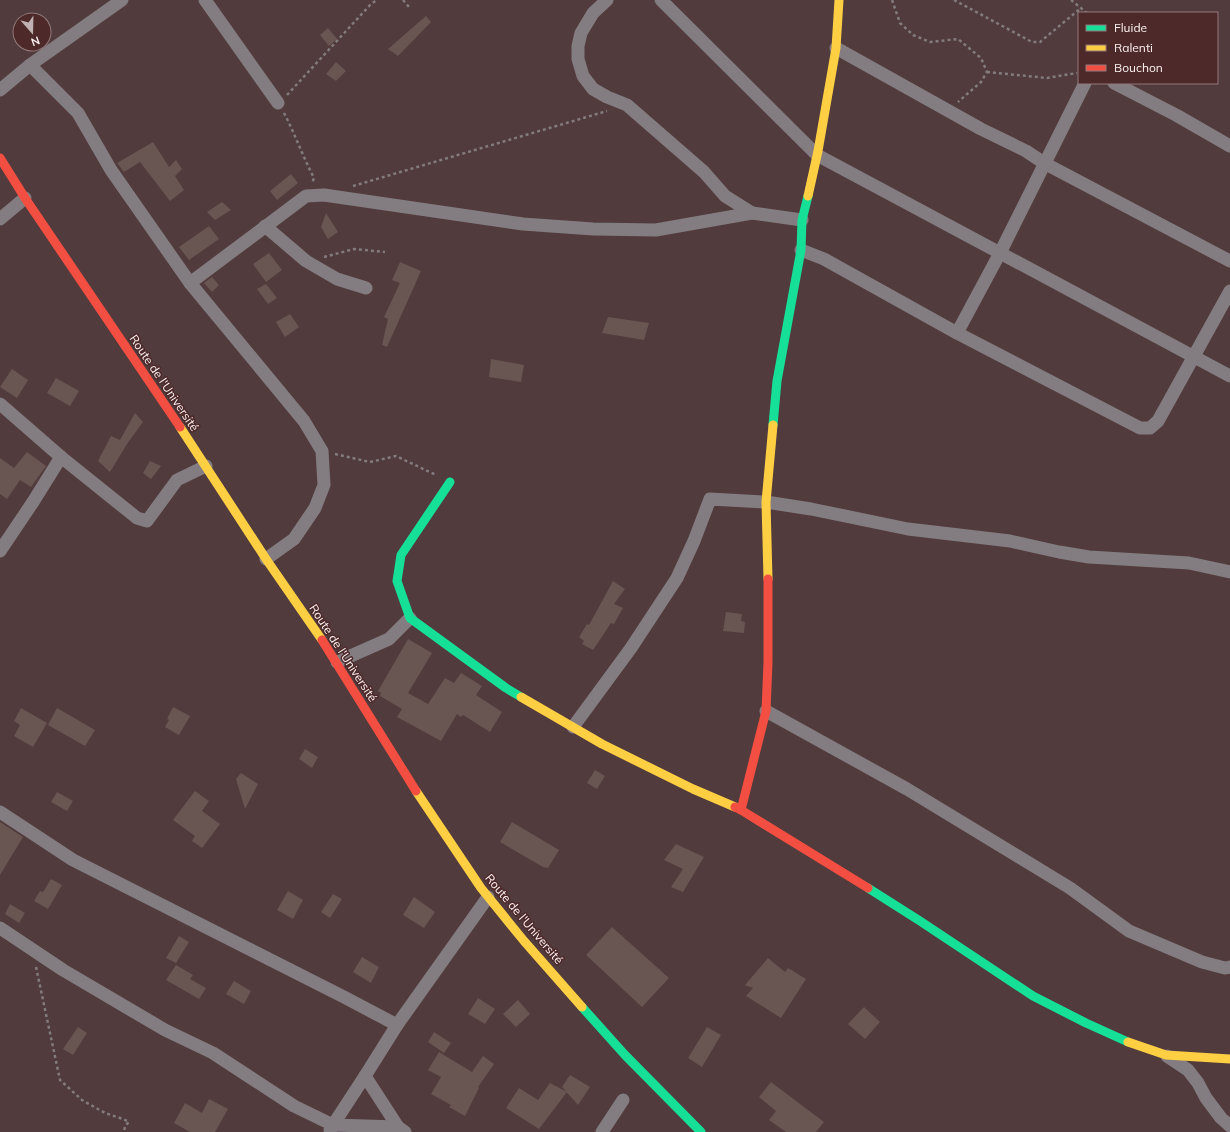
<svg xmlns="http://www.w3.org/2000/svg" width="1230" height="1132" viewBox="0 0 1230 1132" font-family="Mulish,sans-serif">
<rect width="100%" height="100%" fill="#513b3c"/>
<!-- building -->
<g fill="#695552">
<path d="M426 16 431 22 398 56 388 49Z"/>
<path d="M328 28 337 39 329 46 320 35Z"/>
<path d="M336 62 346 71 336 81 326 74Z"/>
<path d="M153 142 169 167 176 160 182 169 175 176 184 190 170 201 140 162 124 172 117 163Z"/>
<path d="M291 174 298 183 277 200 270 191Z"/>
<path d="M222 202 231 210 215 220 207 212Z"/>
<path d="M326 213 338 232 328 239 321 227Z"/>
<path d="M209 226 219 239 189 260 179 247Z"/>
<path d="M269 253 282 270 266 282 253 264Z"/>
<path d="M400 262 421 271 387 347 382 345 388 319 384 317 400 283 392 280Z"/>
<path d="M212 277 219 285 212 292 204 283Z"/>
<path d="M266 284 277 298 268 304 257 289Z"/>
<path d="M290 314 299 327 285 337 276 322Z"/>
<path d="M608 317 649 323 644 340 602 333Z"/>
<path d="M491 359 524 365 521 382 489 377Z"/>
<path d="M12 369 28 380 17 398 0 387Z"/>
<path d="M56 378 79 391 70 406 47 393Z"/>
<path d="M135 413 143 422 127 444 110 472 98 461 111 436 120 440Z"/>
<path d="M27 452 46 466 31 487 20 480 7 499 0 494V458L14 468Z"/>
<path d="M150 461 161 466 151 479 143 473Z"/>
<path d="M613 581 625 589 614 604 623 608 614 624 611 623 593 650 582 644 584 641 579 637 587 624 589 625Z"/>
<path d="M726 612 742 614 741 621 745 622 744 633 723 631Z"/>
<path d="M408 639 432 653 408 693 428 704 445 678 454 683 461 673 482 686 476 695 502 712 490 732 463 715 461 717 457 714 441 741 397 717 402 709 380 696 381 693 378 691Z"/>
<path d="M173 707 190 716 179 735 165 727 169 720 167 719Z"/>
<path d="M21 708 47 723 33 747 14 736 20 725 14 721Z"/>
<path d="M57 708 95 730 85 746 48 725Z"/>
<path d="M305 749 318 757 312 768 299 759Z"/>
<path d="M595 770 605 776 597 789 587 783Z"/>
<path d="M241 773 258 784 245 809 236 779Z"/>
<path d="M195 791 209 801 202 811 220 824 202 848 192 841 195 836 173 820Z"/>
<path d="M57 792 73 801 67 811 51 802Z"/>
<path d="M0 822 23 837 0 875Z"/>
<path d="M512 822 559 850 548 868 543 867 500 842Z"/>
<path d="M676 844 704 857 683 892 671 887 683 869 664 860Z"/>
<path d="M51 879 62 885 48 909 34 901 40 891 43 892Z"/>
<path d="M288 891 303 900 293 919 277 910Z"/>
<path d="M333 894 342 899 330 918 321 912Z"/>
<path d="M414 897 435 912 424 928 403 915Z"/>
<path d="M10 904 25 913 19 923 5 914Z"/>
<path d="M612 927 669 978 642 1007 586 955Z"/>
<path d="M179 936 189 942 176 963 166 958Z"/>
<path d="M362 957 379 967 371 983 353 972Z"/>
<path d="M768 958 785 972 788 968 806 979 781 1018 746 996 753 988 745 985Z"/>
<path d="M176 965 193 975 190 979 206 988 199 999 166 980Z"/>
<path d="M234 981 251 991 244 1004 226 994Z"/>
<path d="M478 998 495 1009 485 1024 468 1014Z"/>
<path d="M518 1000 530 1014 516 1027 503 1014Z"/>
<path d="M864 1007 880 1022 865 1039 848 1024Z"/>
<path d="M78 1027 87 1033 73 1055 63 1049Z"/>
<path d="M707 1027 721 1035 702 1067 688 1058Z"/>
<path d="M434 1032 451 1043 444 1053 428 1042Z"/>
<path d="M439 1052 472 1072 483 1056 494 1064 478 1087 479 1088 465 1116 449 1107 451 1105 431 1094 441 1077 428 1070Z"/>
<path d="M570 1075 590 1087 578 1105 562 1087Z"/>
<path d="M771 1082 824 1122 816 1132H786L769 1120 776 1111 759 1097Z"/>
<path d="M550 1083 567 1092 539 1129 506 1108 519 1088 538 1100Z"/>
<path d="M209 1099 228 1109 215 1132H190L174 1123 185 1103 202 1113Z"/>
</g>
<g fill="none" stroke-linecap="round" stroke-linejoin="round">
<!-- path -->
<g stroke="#837b7d" stroke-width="2.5" stroke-dasharray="3 3" stroke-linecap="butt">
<path d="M403 0 409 7"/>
<path d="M892 0 900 23 913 35 930 42 958 39 981 58 987 72 981 82 958 102"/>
<path d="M954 0 1032 42H1040L1081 8"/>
<path d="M1071 0 1087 13"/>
<path d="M987 72 1047 78 1077 73"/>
<path d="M287 95 371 4 377 0"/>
<path d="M284 113C295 134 303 157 314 178L312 183"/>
<path d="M353 186 607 111"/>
<path d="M324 257 354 249 385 252"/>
<path d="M335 454 370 462 396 456 436 475"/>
<path d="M36 967 60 1080 82 1100 105 1113 123 1119 129 1122 125 1126 124 1132"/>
</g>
<!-- street -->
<g stroke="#837c80" stroke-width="13">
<path d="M205 0 278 103"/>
<path d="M607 0 593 13 581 33 578 46V59L583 76 593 89 607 97 627 105 704 172 725 196 752 213"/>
<path d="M661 0 817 155 1230 376"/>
<path d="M836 48 981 129 1026 151 1044 163 1230 261"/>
<path d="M30 65 78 113 111 170 190 283 304 421 322 451 324 485 315 508 294 539 266 559"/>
<path d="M1114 83 1176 115 1230 146"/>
<path d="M0 90 30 65 122 0"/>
<path d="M0 219 25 198"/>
<path d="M265 226 306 261 337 279 366 288"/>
<path d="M801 250 824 259 957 333 1140 428H1150L1158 421 1230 291"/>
<path d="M190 283 306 196 324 195 523 224 593 229 656 230 752 213 802 220"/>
<path d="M957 333 1000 253 1085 83"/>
<path d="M0 404 61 457 137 518 147 521 177 480 206 466"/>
<path d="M0 551 33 502 61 457"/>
<path d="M337 662 389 639 410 618"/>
<path d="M766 711 907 789 1070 888 1129 931 1202 962 1225 968 1230 967"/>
<path d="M573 727 631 648 677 578 694 541 710 499 766 502 811 509 908 529 1010 541 1059 552 1089 557 1189 563 1230 572"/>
<path d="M0 812 73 860 344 997 397 1025"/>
<path d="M0 928 63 970 165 1030 213 1053 294 1106 333 1125 365 1076 397 1025 488 897"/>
<path d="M1167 1056 1188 1070 1198 1083 1206 1098 1221 1118 1230 1126"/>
<path d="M365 1076 398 1127"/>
<path d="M330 1130 333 1125 398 1127 405 1132"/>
<path d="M602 1132 623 1100"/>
</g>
<!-- fast -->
<g stroke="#16e098" stroke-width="9">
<path d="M773 425 777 381 801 250 802 220 808 196"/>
<path d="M450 482 401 555 397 581 410 618 506 688 521 697"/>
<path d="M868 888 920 921 1033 996 1086 1023 1128 1042"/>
<path d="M582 1007 625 1055 701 1132"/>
</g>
<!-- slow -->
<g stroke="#ffcf43" stroke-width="9">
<path d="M808 196 818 151 836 48 839 0"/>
<path d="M180 427 266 559 322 640"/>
<path d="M768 579 766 502 773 425"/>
<path d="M521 697 602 744 693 789 735 807"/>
<path d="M416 791 481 888 524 941 582 1007"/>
<path d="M1128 1042 1166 1055 1230 1059"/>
</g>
<!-- jam -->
<g stroke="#f24e42" stroke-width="9">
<path d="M0 158 25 198 180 427"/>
<path d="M322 640 416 791"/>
<path d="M735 807 741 810 868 888"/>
<path d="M741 810 766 711 768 662V579"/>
</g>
</g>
<g text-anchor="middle" stroke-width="3" stroke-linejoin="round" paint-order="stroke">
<!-- street labels -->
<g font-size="12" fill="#fcf2f1" stroke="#4d292a">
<text transform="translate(164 383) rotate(56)" y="4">Route de l'Université</text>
<text transform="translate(343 653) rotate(57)" y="4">Route de l'Université</text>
<text transform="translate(524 919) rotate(50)" y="4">Route de l'Université</text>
</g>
</g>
<!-- legend -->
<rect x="1078" y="12" width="140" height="72" fill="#4d292a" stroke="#93797a"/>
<rect x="1086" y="25" width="20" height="6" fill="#16e098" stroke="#93797a"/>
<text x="1114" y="32" font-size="12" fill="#fcf2f1">Fluide</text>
<rect x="1086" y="45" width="20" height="6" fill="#ffcf43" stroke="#93797a"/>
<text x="1114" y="52" font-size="12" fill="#fcf2f1">Ralenti</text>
<rect x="1086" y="65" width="20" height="6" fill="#f24e42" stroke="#93797a"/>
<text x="1114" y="72" font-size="12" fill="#fcf2f1">Bouchon</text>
<!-- north arrow -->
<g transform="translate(32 32) rotate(160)"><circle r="19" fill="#4d292a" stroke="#93797a"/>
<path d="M0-3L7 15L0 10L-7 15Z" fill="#c0b2b2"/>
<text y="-6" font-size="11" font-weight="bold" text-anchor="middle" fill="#fcf2f1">N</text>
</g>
</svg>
